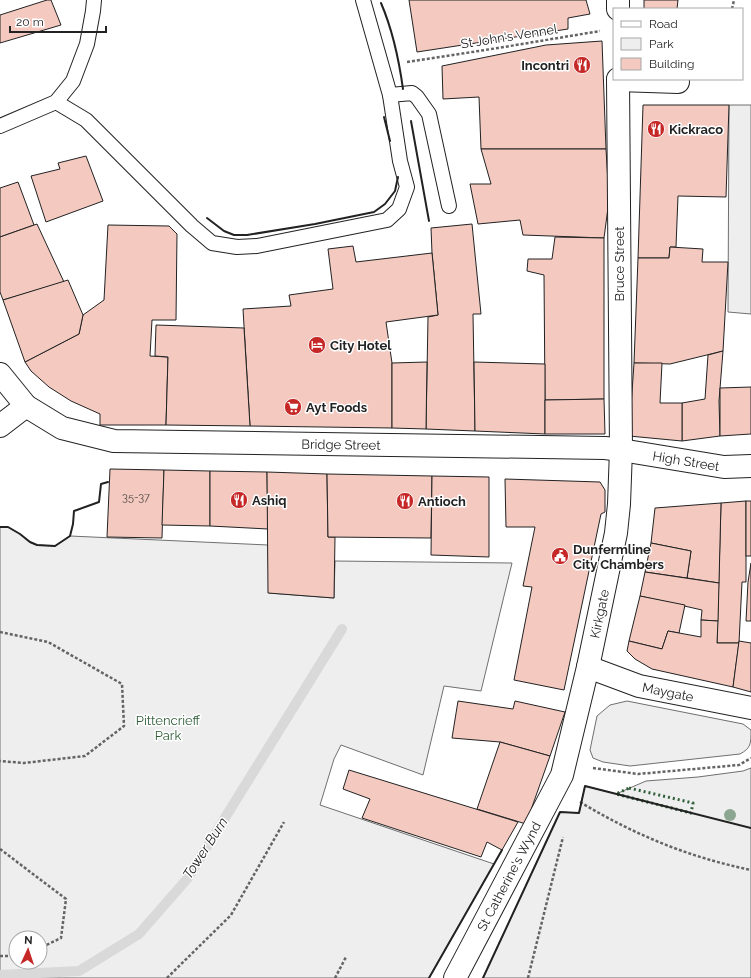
<svg xmlns="http://www.w3.org/2000/svg" width="751" height="978" viewBox="0 0 751 978" font-family="Raleway,sans-serif">
<rect width="100%" height="100%" fill="#fff"/>
<!-- green -->
<g fill="#eee" stroke="#6f6f6f" fill-rule="evenodd">
<path d="M729 105H751V314L728 312Z"/>
<path d="M0 527H8L20 534 29 542 37 545 55 546 70 536 268 545 269 593 334 598 335 561 512 563 481 691 444 686 423 775 341 745 334 759 320 805 494 864 429 978H0ZM16 938H40V962H16Z"/>
<path d="M627 701 743 724 751 730C751 744 751 748 740 754L630 766 603 762 593 758 590 750 597 716 610 705Z"/>
<path d="M751 768V978H483L560 812 579 813 585 786 616 794 646 781 698 777 743 771Z"/>
</g>
<g fill="none" stroke-linecap="round" stroke-linejoin="round">
<!-- stream -->
<path stroke="#d9d9d9" stroke-width="10" d="M0 975 79 971 139 934 187 879 342 629"/>
</g>
<!-- building -->
<g fill="#f3c9c0" stroke="#222">
<path d="M47 0H51L61 25 0 43V15Z"/>
<path d="M409 0H586L590 14 568 18V29L417 52Z"/>
<path d="M644 0H678L677 9H644Z"/>
<path d="M602 41 606 149H481L479 97 443 99 442 66 546 45Z"/>
<path d="M643 105H729L726 197 678 196 676 247H670L669 258H638Z"/>
<path d="M481 149H606L609 200 604 238 523 235 520 220 478 224 470 184H491Z"/>
<path d="M86 156 103 201 46 222 31 176 60 169 58 163Z"/>
<path d="M18 182 34 225 0 237V188Z"/>
<path d="M37 224 64 282 3 300 0 292V237Z"/>
<path d="M472 224 481 314H473L475 431 426 429 428 317 438 315 432 253 431 228Z"/>
<path d="M108 225 169 226 177 234 176 320H152L150 356 168 357 166 425H100V414L71 401 49 387 31 371 25 362 79 334 83 315 104 300Z"/>
<path d="M555 237 604 238V399L545 400 544 275 527 271 528 259H552Z"/>
<path d="M353 246 356 262 432 253 438 315 386 322 392 363V428L250 426 243 309 291 306 289 295 333 289 328 249Z"/>
<path d="M670 247 703 249 702 262H728L723 351 670 364 634 363 638 258H669Z"/>
<path d="M68 280 83 315 79 334 25 362 3 300Z"/>
<path d="M156 325 244 328 250 426 166 425 168 357 155 356Z"/>
<path d="M723 351 719 401 720 436 682 441V403L705 399 708 355Z"/>
<path d="M427 362 426 429 392 428V363Z"/>
<path d="M474 362 545 364V434L475 431Z"/>
<path d="M634 363H662L660 403H682V441L629 436Z"/>
<path d="M751 387V434L720 436V388Z"/>
<path d="M604 399 605 434H545V400Z"/>
<path d="M110 469 164 470 162 538 107 537Z"/>
<path d="M164 470 210 471V526L162 525Z"/>
<path d="M210 471 267 472 268 529 210 526Z"/>
<path d="M267 472 327 474 328 537H335L334 598 268 593Z"/>
<path d="M327 474 432 476 431 538 328 537Z"/>
<path d="M432 476 489 477V557L431 555Z"/>
<path d="M505 479 600 482 605 490V512L601 514 564 690 514 680 532 587 523 586 535 527H506Z"/>
<path d="M746 501V582H742L739 643H717L721 503Z"/>
<rect x="746" y="501" width="5" height="55"/>
<path d="M721 503 719 583 687 578 691 551 651 543 655 508Z"/>
<path d="M651 543 691 551 687 578 645 572Z"/>
<path d="M751 563V621H746L748 582Z"/>
<path d="M645 572 719 583 718 621 701 620 702 610 640 596Z"/>
<path d="M640 596 685 605 679 633 668 631 662 649 629 641Z"/>
<path d="M701 620 718 621 717 643H739L733 687 652 669 635 659 627 651 629 641 662 649 668 631 701 637Z"/>
<path d="M739 641 751 643V692L733 687Z"/>
<path d="M458 701 513 709 515 701 565 712 550 756 500 742 452 738Z"/>
<path d="M500 742 550 756 526 824 477 809Z"/>
<path d="M349 770 518 822 502 850 487 842 481 857 362 818 370 799 343 789Z"/>
</g>
<g fill="none" stroke-linecap="round" stroke-linejoin="round">
<defs>
<g id="service">
<path d="M390 95 412 93 417 97 429 114 449 206"/>
<path d="M56 102 86 120 192 226 212 243 237 247 257 246 387 220 399 209 407 187 400 161 390 95 363 0"/>
<path d="M0 126 56 102 73 81 87 44 93 11 94 0"/>
</g>
<g id="pedestrian">
<path d="M0 426 26 406"/>
<path id="s1" d="M621 450 724 467 751 466"/>
</g>
<g id="minor">
<path d="M618 9V0"/>
<path d="M618 80 678 82"/>
<path id="s2" d="M0 374 26 406 62 428 114 441 605 448 621 450"/>
<path id="s3" d="M588 667 639 686 751 708"/>
<path id="s4" d="M455 978 562 775 588 667 616 533 619 504 621 450 618 79"/>
</g>
</defs>
<!-- service casing -->
<use href="#service" stroke="#222" stroke-width="16"/>
<!-- pedestrian casing -->
<use href="#pedestrian" stroke="#222" stroke-width="24"/>
<!-- minor casing -->
<use href="#minor" stroke="#222" stroke-width="24"/>
<!-- path -->
<g stroke="#646464" stroke-width="2.5" stroke-dasharray="3 2" stroke-linecap="butt">
<path d="M732 9 734 0"/>
<path d="M407 62 498 48 600 31"/>
<path d="M0 632 48 642 122 684 124 726 85 756 24 763 0 761"/>
<path d="M593 768 638 774 739 765 751 758"/>
<path d="M580 802C635 835 688 857 751 870"/>
<path d="M0 849 66 899 61 938 40 948"/>
<path d="M0 956H16"/>
<path d="M167 978 231 915 284 822"/>
<path d="M335 978 346 957"/>
<path d="M528 978 563 837"/>
</g>
<!-- service -->
<use href="#service" stroke="#fff" stroke-width="14"/>
<!-- pedestrian -->
<use href="#pedestrian" stroke="#fff" stroke-width="22"/>
<!-- minor -->
<use href="#minor" stroke="#fff" stroke-width="22"/>
<!-- hedge -->
<path stroke="#2f5e38" stroke-width="3" stroke-dasharray="2 3" stroke-linecap="butt" d="M629 788 693 803 691 813 616 794Z"/>
<!-- wall -->
<g stroke="#222" stroke-width="2">
<path d="M381 3C393 31 399 60 403 89"/>
<path d="M384 117 390 141"/>
<path d="M411 121 429 221"/>
<path d="M207 218 224 231 234 235H247L315 224 374 212 385 204 395 191 398 177"/>
<path d="M0 527H8L20 534 30 542 37 545 55 546 70 536 73 524 74 511 99 502 101 484 108 482"/>
<path d="M429 978 502 850"/>
<path d="M483 978 560 812 579 813 585 786 751 828"/>
</g>
</g>
<!-- trees -->
<circle fill="#8da692" cx="730" cy="815" r="6"/>
<!-- icons -->
<defs>
<symbol id="restaurant-disc" viewBox="-11 -11 22 22"><circle r="9.5" fill="#c62828" stroke="#fff"/><path d="M-5-6h1v4h1v-4h1v4h1v-4h1v5L-1.5 .5V6h-2V.5L-5-1ZM5-6V6H3V1.5H1.5Q1.5-4 5-6Z" fill="#fff"/></symbol>
<symbol id="hotel-disc" viewBox="-11 -11 22 22"><circle r="9.5" fill="#c62828" stroke="#fff"/><path d="M-6-4.5h1.5V1H6V5H4.5V3h-9V5H-6ZM-4 0a1.8 1.8 0 1 1 3.6 0ZM.5 0V-2.5h3Q6-2.5 6 0Z" fill="#fff"/></symbol>
<symbol id="supermarket-disc" viewBox="-11 -11 22 22"><circle r="9.5" fill="#c62828" stroke="#fff"/><path d="M-6-5.5h2.5l.6 2H6L4.5 2H-2.5L-4.4-4H-6ZM-1.5 3.2a1.3 1.3 0 1 0 .1 0ZM3 3.2a1.3 1.3 0 1 0 .1 0Z" fill="#fff"/></symbol>
<symbol id="civic-disc" viewBox="-11 -11 22 22"><circle r="9.5" fill="#c62828" stroke="#fff"/><path d="M-.6-6.5H3V-4.5H.6V-3L4-1V1h2V6H-6V1h2V-1L-.6-3ZM-1.2 2.5V6h2.4V2.5Z" fill="#fff"/></symbol>
</defs>
<g fill-rule="evenodd">
<use href="#restaurant-disc" x="572" y="55" width="20" height="20"/>
<use href="#restaurant-disc" x="646" y="119" width="20" height="20"/>
<use href="#hotel-disc" x="307" y="335" width="20" height="20"/>
<use href="#supermarket-disc" x="283" y="397" width="20" height="20"/>
<use href="#restaurant-disc" x="229" y="490" width="20" height="20"/>
<use href="#restaurant-disc" x="395" y="491" width="20" height="20"/>
<use href="#civic-disc" x="550" y="546" width="20" height="20"/>
</g>
<g text-anchor="middle" stroke-width="3" stroke-linejoin="round" paint-order="stroke">
<!-- number labels -->
<g font-size="11" fill="#564c4a">
<text x="136" y="501">35-37</text>
</g>
<!-- street labels -->
<g font-size="13" fill="#222" stroke="#fff">
<text transform="translate(509 36) rotate(-9)" y="5">St John's Vennel</text>
<text transform="translate(619 264) rotate(-90)" y="5">Bruce Street</text>
<text dy="5" stroke="none"><textPath href="#s2" startOffset="364">Bridge Street</textPath></text>
<text dy="5" stroke="none"><textPath href="#s1" startOffset="66">High Street</textPath></text>
<text dy="5" stroke="none"><textPath href="#s4" startOffset="395">Kirkgate</textPath></text>
<text dy="5" stroke="none"><textPath href="#s3" startOffset="84">Maygate</textPath></text>
<text dy="5" stroke="none"><textPath href="#s4" startOffset="115">St Catherine's Wynd</textPath></text>
</g>
<!-- poi labels -->
<g font-size="13" font-weight="bold" fill="#222" stroke="#fff" text-anchor="start">
<text x="569" y="70" text-anchor="end">Incontri</text>
<text x="669" y="134">Kickraco</text>
<text x="330" y="350">City Hotel</text>
<text x="306" y="412">Ayt Foods</text>
<text x="252" y="505">Ashiq</text>
<text x="418" y="506">Antioch</text>
<text x="573" y="554">Dunfermline<tspan x="573" dy="15">City Chambers</tspan></text>
</g>
<!-- park labels -->
<g font-size="13" fill="#2f5e38" stroke="#fff">
<text x="168" y="725">Pittencrieff<tspan x="168" dy="15">Park</tspan></text>
</g>
<!-- water labels -->
<g font-size="14" font-style="italic" fill="#222" stroke="#fff">
<text transform="translate(205 848) rotate(-57)" y="5">Tower Burn</text>
</g>
</g>
<!-- legend -->
<rect x="613" y="8" width="130" height="72" fill="#ffffff" stroke="#a7a7a7"/>
<rect x="621" y="21" width="20" height="6" fill="#ffffff" stroke="#a7a7a7"/>
<text x="649" y="28" font-size="12" fill="#222222">Road</text>
<rect x="621" y="38" width="20" height="12" fill="#eeeeee" stroke="#a7a7a7"/>
<text x="649" y="48" font-size="12" fill="#222222">Park</text>
<rect x="621" y="58" width="20" height="12" fill="#f3c9c0" stroke="#a7a7a7"/>
<text x="649" y="68" font-size="12" fill="#222222">Building</text>
<!-- north arrow -->
<g transform="translate(28 950) rotate(3)"><circle r="19" fill="#ffffff" stroke="#a7a7a7"/>
<path d="M0-3L7 15L0 10L-7 15Z" fill="#c62828"/>
<text y="-6" font-size="11" font-weight="bold" text-anchor="middle" fill="#222222">N</text>
</g>
<!-- scale -->
<path d="M10 26v6h96v-6" fill="none" stroke="#222222" stroke-width="2"/>
<text x="16" y="26" font-size="12" fill="#222222" stroke="#ffffff" stroke-width="3" paint-order="stroke">20 m</text>
</svg>
